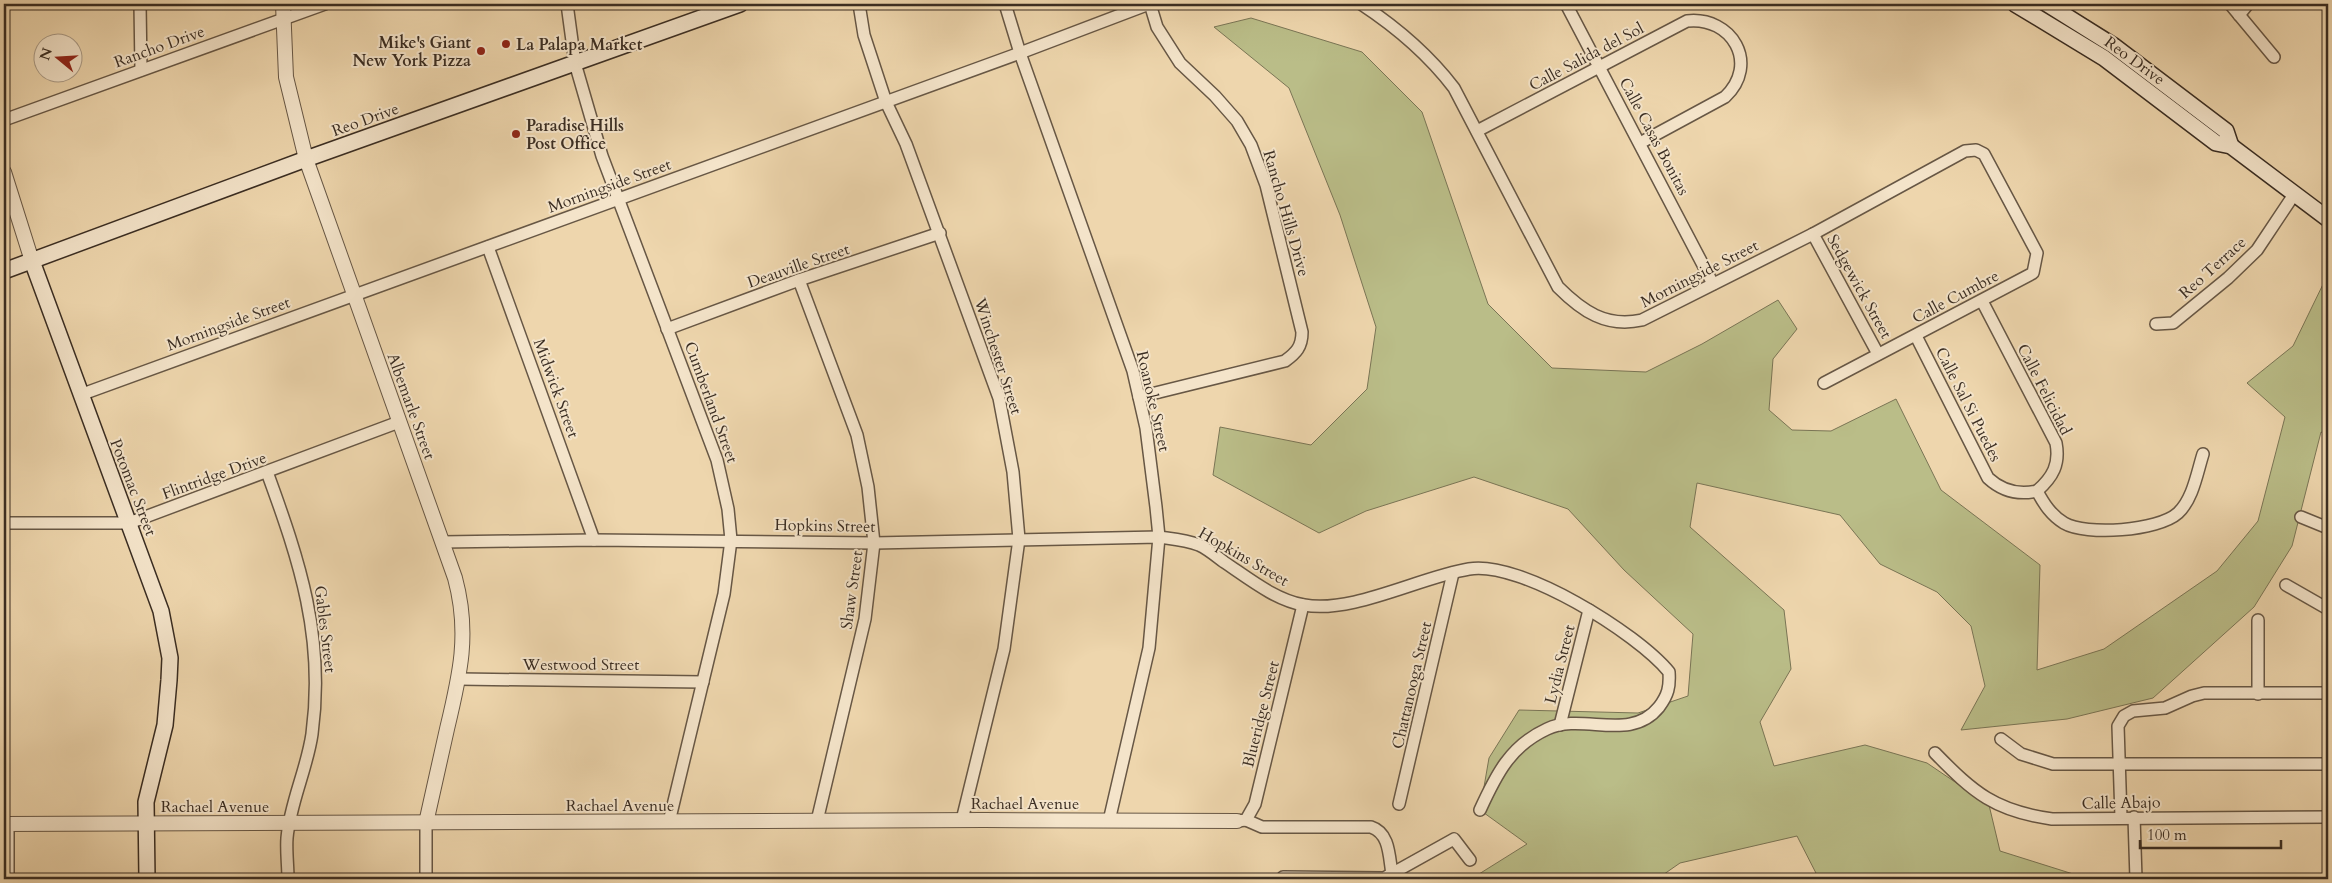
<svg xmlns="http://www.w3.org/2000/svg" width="2332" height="883" viewBox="0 0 2332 883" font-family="Cardo,serif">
<rect width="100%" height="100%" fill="#eed6ad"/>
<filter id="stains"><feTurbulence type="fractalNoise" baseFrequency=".004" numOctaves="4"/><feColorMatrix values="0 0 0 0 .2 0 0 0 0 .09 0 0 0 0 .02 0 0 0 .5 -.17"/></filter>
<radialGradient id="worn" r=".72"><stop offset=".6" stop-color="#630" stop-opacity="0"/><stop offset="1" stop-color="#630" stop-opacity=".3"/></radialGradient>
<!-- green -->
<path fill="#babd88" stroke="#7a7555" d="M1251 18 1362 52 1422 112 1488 304 1552 368 1646 372 1702 344 1778 300 1797 329 1773 359 1769 410 1792 430 1831 431 1896 399 1941 490 2040 565 2037 670 2104 649 2217 571 2258 521 2285 417 2247 383 2293 346 2328 274V435L2321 432 2292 546 2254 607 2153 698 2067 719 1961 730 1985 686 1971 626 1937 592 1880 564 1840 515 1697 483 1690 527 1784 610 1791 669 1760 722 1774 766 1865 745 1927 763 1989 805 2000 851 2089 879H1819L1797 836 1680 863 1657 879H1471L1527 844 1480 810 1489 758 1519 710 1638 713 1688 696 1693 634 1624 570 1568 509 1474 477 1366 511 1319 533 1213 475 1220 427 1311 445 1367 389 1376 327 1340 215 1289 88 1214 27Z"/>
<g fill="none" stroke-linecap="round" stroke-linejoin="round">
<defs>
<g id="minor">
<path d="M140 4 141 70"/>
<path d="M567 4 575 63 602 156 717 460 728 509 731 540 724 594 669 822"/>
<path d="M859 4 864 35 886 102 906 144 999 398 1013 472 1019 539 1004 649 962 820"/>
<path d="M1005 4 1020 53 1133 371 1146 428 1156 507 1159 537 1149 648 1109 821"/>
<path d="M1361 4C1396 27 1428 54 1454 88L1558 287C1582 311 1606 328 1642 320L1813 234 1965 151 1976 150 1984 154 2037 253 2033 273 1824 383"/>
<path d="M1566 4 1713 284"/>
<path d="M2230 4 2274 57"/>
<path d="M2239 15 2248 4"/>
<path d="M4 120 325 4"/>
<path d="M1477 131 1687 21C1732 16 1760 64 1725 97L1640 143"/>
<path d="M1813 234 1878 354"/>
<path d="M488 247 594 540"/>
<path d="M799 280 857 435 868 487 874 543 865 619 817 821"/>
<path d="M2156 324 2173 323 2228 278 2257 250 2295 193"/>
<path d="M667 329 799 280 940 233"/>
<path d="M1916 336 1988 478C2002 491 2019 495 2037 491 2053 477 2060 464 2056 443L1982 301"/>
<path d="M80 395 1020 53 1149 4"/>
<path d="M1139 397 1285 361C1296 353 1302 347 1302 332L1266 185 1251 145 1237 121 1215 96 1180 63 1157 27 1150 4"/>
<path d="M267 472C300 562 325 638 312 734 307 769 290 803 287 838 286 851 288 866 288 879"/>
<path d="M2037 491C2044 504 2051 515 2064 523 2086 536 2158 531 2178 513 2193 499 2197 473 2203 454"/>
<path d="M2301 517 2328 528"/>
<path d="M4 523H129L399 422"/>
<path d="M442 542 594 540 874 543 1159 537C1173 539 1186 540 1199 545 1208 549 1216 556 1224 562 1248 578 1275 600 1304 605 1352 614 1420 577 1469 569 1520 560 1637 633 1669 672 1670 687 1668 695 1659 707 1630 743 1583 712 1547 729 1510 746 1496 775 1480 810"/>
<path d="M2286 585 2328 609"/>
<path d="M459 679 703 682"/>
<path d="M2258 694V620"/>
<path d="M1560 725 1589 610"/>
<path d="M2001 739 2021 754 2053 764H2328"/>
<path d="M1935 753C1974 793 1995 811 2052 819L2328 817"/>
<path d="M1399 804 1453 573"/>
<path d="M2121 817 2118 726 2124 716 2133 711 2165 708 2192 696 2204 693H2328"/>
<path d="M2134 817 2136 879"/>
<path d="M1246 820 1262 827H1371C1390 833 1389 857 1392 874"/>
<path d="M1237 821 1246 820 1255 804 1303 605"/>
<path d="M1283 877 1384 878 1454 839 1470 860"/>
<path d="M8 879V823"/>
<path d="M426 879V823"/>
</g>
<g id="tertiary">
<path d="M283 4 286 77 306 159 455 578C470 633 460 675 447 729 440 760 433 791 426 823"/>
<path d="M4 172 32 261"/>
<path d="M4 824 984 820 1237 821"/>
</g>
<g id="secondary">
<path d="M2015 4 2104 58 2216 143 2231 146 2328 219"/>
<path d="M2047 4 2114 46 2226 131 2231 146"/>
<path d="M32 261 161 611 170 658 169 680 165 725 146 802 147 879"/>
<path d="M4 271 306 159 740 4"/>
</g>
</defs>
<!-- minor casing -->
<use href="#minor" stroke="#675745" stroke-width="14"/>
<!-- tertiary casing -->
<use href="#tertiary" stroke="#675745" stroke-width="16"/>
<!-- secondary casing -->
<use href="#secondary" stroke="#3a2d22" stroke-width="18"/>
<!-- minor -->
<use href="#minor" stroke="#f4e4ca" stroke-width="11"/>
<!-- tertiary -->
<use href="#tertiary" stroke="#f4e4ca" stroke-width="14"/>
<!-- secondary -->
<use href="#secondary" stroke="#f4e4ca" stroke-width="15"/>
</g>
<!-- markers -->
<g fill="#8f2418" stroke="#f4e4ca" stroke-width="2">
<circle cx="506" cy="44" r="5"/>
<circle cx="481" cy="51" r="5"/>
<circle cx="516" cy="134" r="5"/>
</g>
<g text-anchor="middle" stroke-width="4" stroke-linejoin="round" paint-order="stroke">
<!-- poi labels -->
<g font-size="16" font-weight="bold" fill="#3a2d22" stroke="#f4e4ca" text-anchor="start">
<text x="471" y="48" text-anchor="end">Mike's Giant<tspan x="471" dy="18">New York Pizza</tspan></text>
<text x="516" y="50">La Palapa Market</text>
<text x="526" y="131">Paradise Hills<tspan x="526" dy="18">Post Office</tspan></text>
</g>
<!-- street labels -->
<g font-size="16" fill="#3a2d22" stroke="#f4e4ca">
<text transform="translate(159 46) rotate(-20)" y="6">Rancho Drive</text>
<text transform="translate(1586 56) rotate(-28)" y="6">Calle Salida del Sol</text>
<text transform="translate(2135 60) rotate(36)" y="6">Reo Drive</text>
<text transform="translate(365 119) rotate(-20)" y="6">Reo Drive</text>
<text transform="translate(1655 136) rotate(62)" y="6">Calle Casas Bonitas</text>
<text transform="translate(609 185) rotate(-20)" y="6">Morningside Street</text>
<text transform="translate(1287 213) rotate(74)" y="6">Rancho Hills Drive</text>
<text transform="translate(798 265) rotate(-19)" y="6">Deauville Street</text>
<text transform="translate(2212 267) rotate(-42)" y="6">Reo Terrace</text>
<text transform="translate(1699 273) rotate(-27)" y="6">Morningside Street</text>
<text transform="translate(1860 286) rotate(61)" y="6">Sedgewick Street</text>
<text transform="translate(1955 296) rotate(-28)" y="6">Calle Cumbre</text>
<text transform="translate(228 323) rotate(-20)" y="6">Morningside Street</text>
<text transform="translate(999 356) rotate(72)" y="6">Winchester Street</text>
<text transform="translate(557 388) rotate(70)" y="6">Midwick Street</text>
<text transform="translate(2045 389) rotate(63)" y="6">Calle Felicidad</text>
<text transform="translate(1154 401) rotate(77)" y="6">Roanoke Street</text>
<text transform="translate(712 402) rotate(70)" y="6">Cumberland Street</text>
<text transform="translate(1969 404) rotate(63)" y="6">Calle Sal Si Puedes</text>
<text transform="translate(412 406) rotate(70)" y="6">Albemarle Street</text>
<text transform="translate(214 475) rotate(-20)" y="6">Flintridge Drive</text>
<text transform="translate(134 487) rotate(69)" y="6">Potomac Street</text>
<text transform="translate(825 525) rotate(1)" y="6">Hopkins Street</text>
<text transform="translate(1244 556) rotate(30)" y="6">Hopkins Street</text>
<text transform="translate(851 590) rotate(-82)" y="6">Shaw Street</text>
<text transform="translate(326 629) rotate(83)" y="6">Gables Street</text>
<text x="581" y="670">Westwood Street</text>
<text transform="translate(1559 664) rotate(-76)" y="6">Lydia Street</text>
<text transform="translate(1411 685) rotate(-77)" y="6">Chattanooga Street</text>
<text transform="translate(1260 714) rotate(-76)" y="6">Blueridge Street</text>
<text transform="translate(2121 802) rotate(-1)" y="6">Calle Abajo</text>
<text x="1025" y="809">Rachael Avenue</text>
<text x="620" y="811">Rachael Avenue</text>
<text x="215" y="812">Rachael Avenue</text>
</g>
</g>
<!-- margin -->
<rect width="2332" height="883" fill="none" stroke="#eed6ad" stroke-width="20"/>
<rect x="5" y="5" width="2322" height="873" fill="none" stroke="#3a2d22" stroke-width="2.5"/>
<rect x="10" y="10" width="2312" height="863" fill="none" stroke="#3a2d22"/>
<!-- north arrow -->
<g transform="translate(58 58) rotate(288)"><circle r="24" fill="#f4e4ca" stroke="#aa9b87"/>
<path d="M0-4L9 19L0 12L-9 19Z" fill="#8f2418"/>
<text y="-8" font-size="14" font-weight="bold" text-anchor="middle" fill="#3a2d22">N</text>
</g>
<!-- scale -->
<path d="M2140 840v8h141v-8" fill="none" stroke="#3a2d22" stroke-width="2.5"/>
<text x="2147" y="840" font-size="15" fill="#3a2d22" stroke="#f4e4ca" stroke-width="4" paint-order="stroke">100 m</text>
<rect width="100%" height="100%" filter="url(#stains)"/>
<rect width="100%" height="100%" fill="url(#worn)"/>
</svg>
